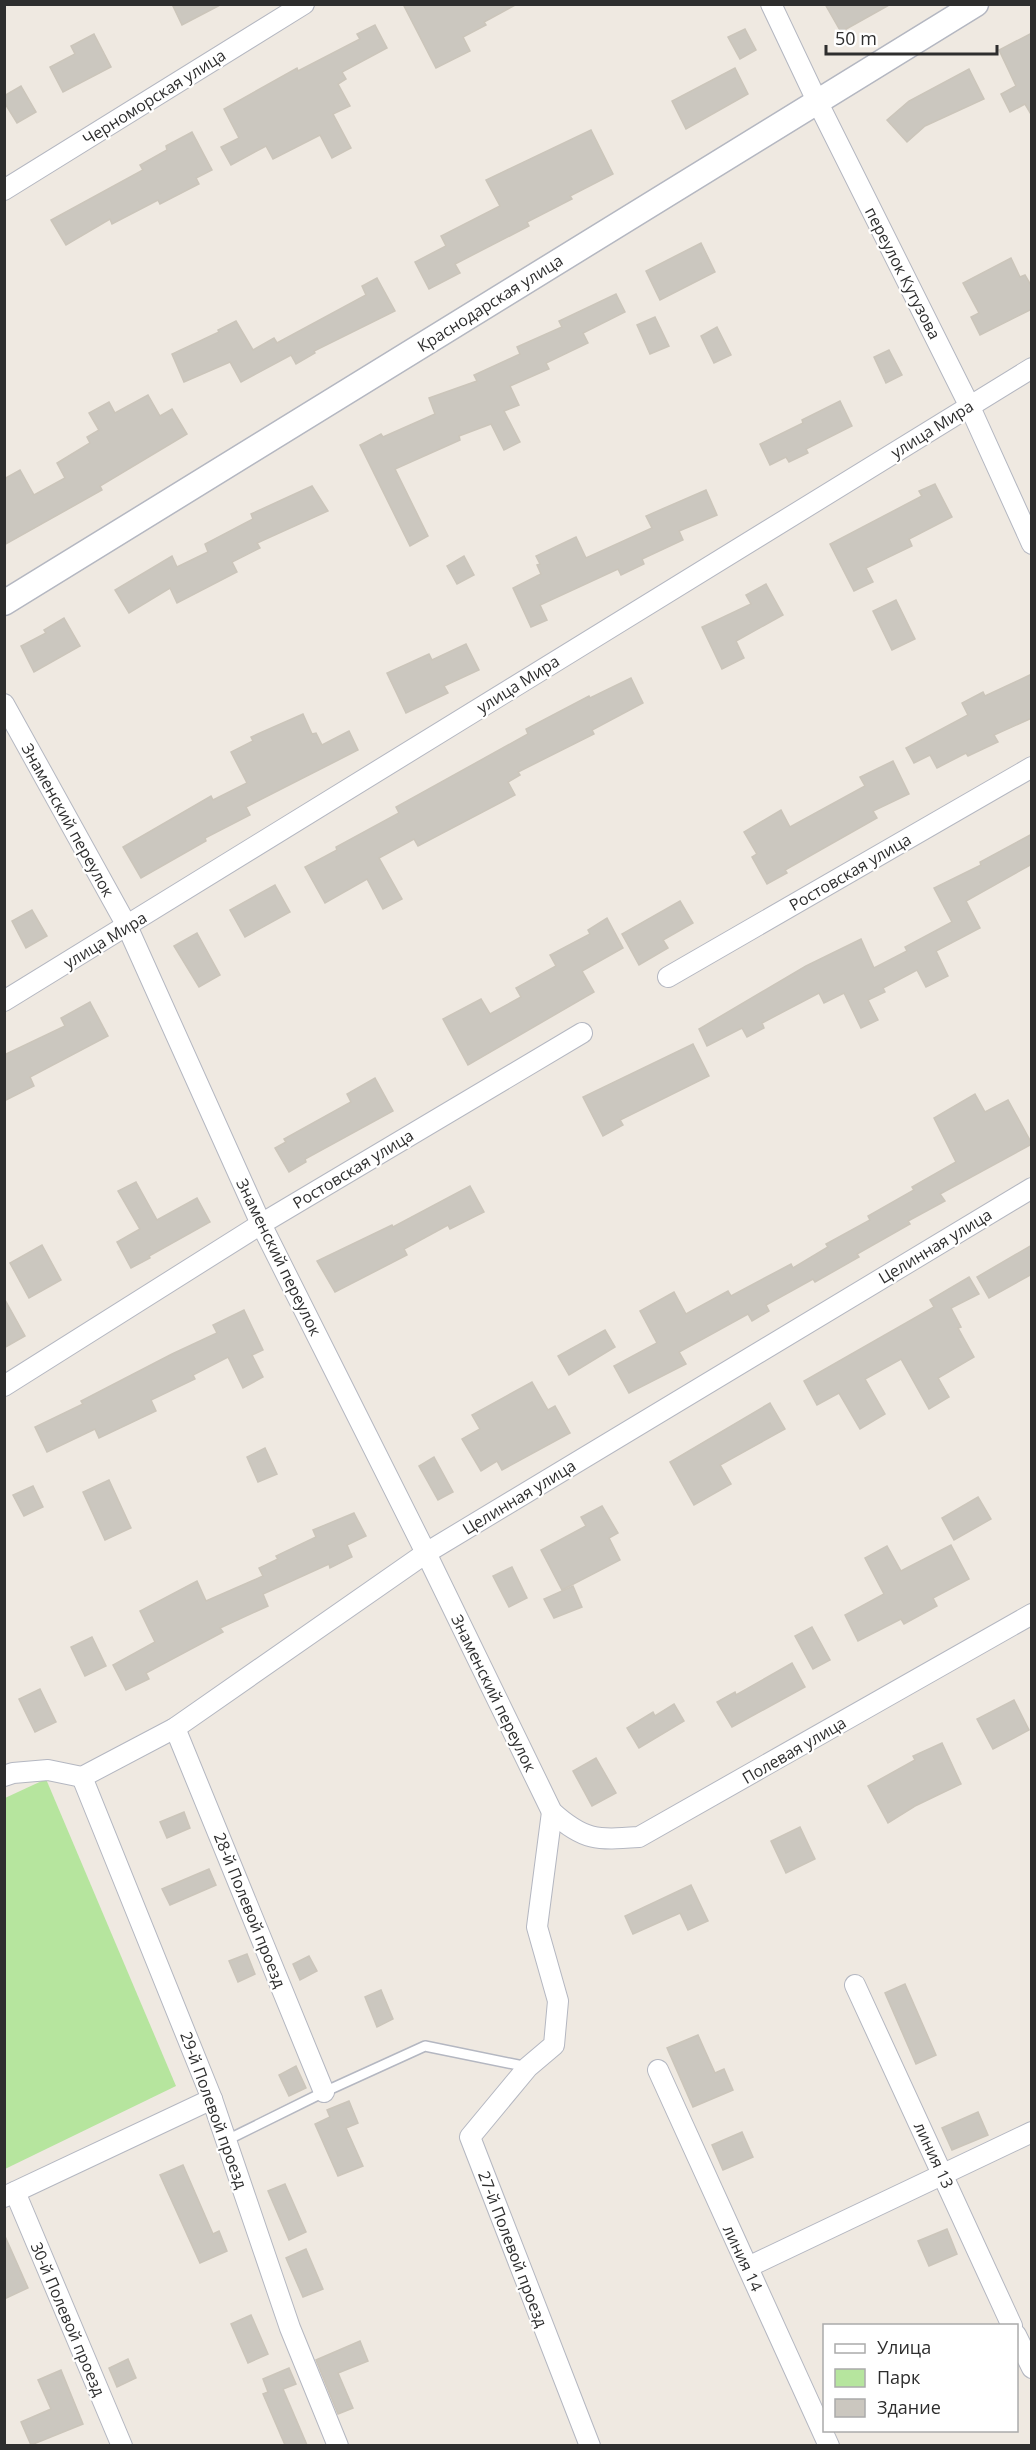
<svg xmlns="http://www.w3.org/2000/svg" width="1036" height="2450" viewBox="0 0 1036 2450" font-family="'Open Sans',sans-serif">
<rect width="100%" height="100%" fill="#efe9e1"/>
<!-- green -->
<path fill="#b6e59e" d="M46 1779 176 2086 5 2169V1798Z"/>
<!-- building -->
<g fill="#cbc7bf" stroke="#cbc5ba" stroke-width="1.5">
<path d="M172 4H222L182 25Z"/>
<path d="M403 4H517L484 22 486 25 463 37 470 51 436 68Z"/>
<path d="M825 4H891L841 32Z"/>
<path d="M375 25 387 48 342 72 346 79 338 84 350 106 333 114 351 148 332 158 320 135 273 159 266 146 231 165 221 147 239 138 224 109 297 68 298 71 360 39 357 34Z"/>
<path d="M745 29 756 50 740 59 728 37Z"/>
<path d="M1032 33V116L1025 104 1010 112 1001 94 1016 86 999 50Z"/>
<path d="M94 34 111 67 63 92 50 67 75 54 71 46Z"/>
<path d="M735 68 748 94 686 129 672 101Z"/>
<path d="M969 69 984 99 925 126 907 142 887 120 909 101Z"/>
<path d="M21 86 36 112 17 123 4 102V96Z"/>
<path d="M591 130 613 174 570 196 572 199 527 222 529 226 455 264 460 273 429 289 415 262 446 246 441 236 500 206 486 180Z"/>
<path d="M192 132 212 170 196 178 199 184 160 204 158 200 112 224 110 219 66 245 51 220 143 170 140 165 167 150 166 146Z"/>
<path d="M701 243 715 272 660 300 646 271Z"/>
<path d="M1011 258 1020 277 1025 275 1032 287V309L980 335 971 317 979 313 963 283Z"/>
<path d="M377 278 395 311 314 351 315 353 296 364 291 355 241 382 230 362 184 382 172 354 219 332 218 330 236 321 253 350 274 338 277 343 366 295 362 286Z"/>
<path d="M616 294 625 312 583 333 588 343 546 363 549 369 510 386 519 405 504 411 520 442 504 450 491 424 459 436 460 440 395 469 428 536 410 546 360 445 381 434 383 437 435 414 429 398 477 381 474 375 520 354 517 347 562 327 559 321Z"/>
<path d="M655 317 669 346 650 354 637 325Z"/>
<path d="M717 327 731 355 714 363 701 336Z"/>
<path d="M889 350 902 375 886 383 874 357Z"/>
<path d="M148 395 160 416 172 409 187 434 100 486 102 490 4 545V479L20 470 34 495 65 478 57 463 90 443 87 437 99 430 89 413 109 402 115 413Z"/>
<path d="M840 401 852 426 806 449 808 453 789 462 786 457 770 465 760 444 803 423 802 420Z"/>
<path d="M935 484 952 517 909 539 912 546 866 568 873 582 854 591 830 544 922 496 919 491Z"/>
<path d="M312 486 328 511 257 543 260 548 232 562 237 572 177 603 170 588 129 613 115 590 172 556 177 567 208 552 205 544 253 519 251 514Z"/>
<path d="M706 490 717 515 679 531 683 540 642 559 644 564 621 575 618 569 540 605 547 620 531 627 513 588 541 574 537 565 540 564 536 556 576 537 586 558 652 528 646 516Z"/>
<path d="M464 556 474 575 457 584 447 566Z"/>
<path d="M766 584 783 615 736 641 744 658 722 669 702 627 751 604 746 595Z"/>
<path d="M896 600 915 639 892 650 873 611Z"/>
<path d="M64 618 80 646 34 672 21 646 46 633 44 630Z"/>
<path d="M466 644 479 670 444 686 448 693 406 713 387 673 429 654 432 660Z"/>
<path d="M1032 674V718L994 735 998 742 968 756 966 753 937 768 930 755 914 763 906 748 968 715 962 703 983 692 985 696Z"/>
<path d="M631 678 643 703 592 730 594 734 518 772 520 775 508 782 515 795 418 846 414 839 379 858 402 899 383 909 367 879 325 903 305 867 337 850 336 847 399 813 396 807 528 734 526 729 589 696 590 698Z"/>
<path d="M303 714 312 734 316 733 322 745 349 731 358 750 246 807 250 815 205 838 206 841 141 878 123 847 211 796 213 800 247 783 231 752 253 741 251 737Z"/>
<path d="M893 761 909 794 873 811 877 818 785 870 787 873 767 884 752 857 757 854 744 832 781 810 790 827 865 786 860 777Z"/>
<path d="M1032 834V864L966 901 980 928 936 951 948 976 926 987 917 970 883 988 885 992 868 1000 878 1020 861 1028 844 993 824 1003 819 993 762 1023 764 1028 747 1037 742 1028 707 1046 699 1029 806 966 861 939 874 968 907 951 905 947 952 922 934 888 981 865 980 862Z"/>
<path d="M275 885 290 912 245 937 230 910Z"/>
<path d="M680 901 693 923 663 940 668 948 639 965 622 934Z"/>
<path d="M32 910 47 936 26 948 12 921Z"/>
<path d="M607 918 623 948 582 971 594 992 468 1065 443 1019 481 999 490 1014 521 997 516 988 556 966 550 955 590 934 588 930Z"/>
<path d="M197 933 220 975 199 987 174 946Z"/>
<path d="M90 1002 108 1036 30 1077 34 1086 4 1101V1055L65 1026 61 1018Z"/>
<path d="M693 1044 709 1076 620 1120 623 1125 603 1136 583 1097Z"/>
<path d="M375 1078 393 1111 305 1159 306 1162 289 1172 275 1148 286 1142 284 1139 351 1102 347 1094Z"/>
<path d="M975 1094 985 1112 1008 1100 1032 1144 940 1194 945 1201 908 1221 910 1224 857 1254 859 1257 815 1282 813 1279 766 1305 769 1311 752 1321 748 1314 679 1352 686 1364 629 1393 614 1366 657 1343 640 1311 674 1292 686 1314 728 1291 731 1296 791 1264 793 1268 828 1247 826 1244 870 1220 868 1216 914 1190 912 1187 956 1162 934 1118Z"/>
<path d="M136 1182 157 1220 197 1198 210 1222 149 1256 150 1258 131 1268 117 1242 140 1229 118 1191Z"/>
<path d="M470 1186 484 1212 450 1229 448 1225 404 1249 407 1255 335 1292 317 1261 392 1225 393 1227Z"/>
<path d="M42 1245 61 1280 29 1298 10 1263Z"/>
<path d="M1032 1245V1274L989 1298 977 1277Z"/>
<path d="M969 1277 979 1294 951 1308 961 1327 958 1328 974 1357 938 1378 949 1397 929 1409 901 1359 865 1379 885 1414 860 1429 839 1393 817 1405 804 1381 934 1307 930 1300Z"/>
<path d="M4 1298 25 1336 4 1348Z"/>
<path d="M244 1310 263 1350 252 1355 263 1377 243 1388 228 1357 193 1375 195 1379 151 1400 156 1411 99 1438 95 1429 47 1452 35 1427 83 1404 81 1401 172 1354 217 1333 213 1325Z"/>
<path d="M605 1330 615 1347 569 1375 558 1356Z"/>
<path d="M532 1382 548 1410 555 1406 570 1433 502 1470 497 1461 481 1471 462 1439 480 1429 472 1415Z"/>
<path d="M770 1403 785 1429 720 1465 731 1484 694 1505 670 1462Z"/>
<path d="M265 1448 277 1474 258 1482 247 1457Z"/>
<path d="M434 1457 453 1492 438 1500 419 1466Z"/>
<path d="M109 1480 131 1528 105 1540 83 1492Z"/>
<path d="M33 1486 43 1507 24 1516 13 1495Z"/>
<path d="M978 1497 991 1519 954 1540 942 1518Z"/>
<path d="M602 1506 618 1533 609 1538 620 1560 562 1590 541 1550 586 1526 581 1517Z"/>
<path d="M354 1513 366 1536 347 1545 352 1557 330 1568 329 1564 263 1594 268 1606 220 1628 223 1632 146 1673 149 1679 126 1690 113 1665 155 1642 140 1611 197 1581 206 1601 263 1576 259 1568 278 1559 276 1556 316 1537 313 1530Z"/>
<path d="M951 1545 969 1579 933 1598 937 1606 904 1624 901 1619 858 1641 845 1615 884 1594 865 1558 887 1546 901 1571Z"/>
<path d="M512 1567 527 1598 509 1607 493 1576Z"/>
<path d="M573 1586 582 1607 554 1618 544 1599Z"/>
<path d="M812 1627 830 1660 813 1669 795 1636Z"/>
<path d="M92 1637 106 1666 85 1676 71 1647Z"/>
<path d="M792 1663 805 1687 732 1727 717 1702 735 1692 736 1695Z"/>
<path d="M40 1689 56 1722 35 1732 19 1699Z"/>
<path d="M1014 1700 1029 1730 993 1749 977 1719Z"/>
<path d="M674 1704 684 1721 639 1748 627 1728 653 1712 655 1716Z"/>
<path d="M942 1743 961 1784 915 1806 888 1823 868 1786 915 1760 913 1756Z"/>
<path d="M596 1758 616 1793 592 1806 573 1771Z"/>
<path d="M184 1812 190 1828 167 1838 160 1822Z"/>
<path d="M800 1827 815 1859 786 1873 771 1841Z"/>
<path d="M209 1869 216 1885 170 1905 162 1889Z"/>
<path d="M691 1885 708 1921 688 1930 680 1913 633 1934 625 1916Z"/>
<path d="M247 1954 255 1974 238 1982 229 1961Z"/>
<path d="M309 1956 317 1971 300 1980 293 1964Z"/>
<path d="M905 1984 936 2055 916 2064 885 1993Z"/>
<path d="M381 1990 393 2019 377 2027 365 1997Z"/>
<path d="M698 2035 715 2073 724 2069 733 2090 693 2107 667 2048Z"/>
<path d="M296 2066 306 2088 289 2096 279 2075Z"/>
<path d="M349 2101 358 2123 346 2128 363 2166 338 2176 315 2124 330 2117 327 2110Z"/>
<path d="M978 2112 988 2135 952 2150 942 2128Z"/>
<path d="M742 2132 753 2157 723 2170 712 2145Z"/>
<path d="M183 2165 213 2234 219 2231 227 2251 200 2263 160 2175Z"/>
<path d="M285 2184 306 2232 289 2240 268 2191Z"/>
<path d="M947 2229 957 2254 929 2266 918 2241Z"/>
<path d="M4 2234 28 2288 4 2299Z"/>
<path d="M306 2249 323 2289 303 2297 286 2258Z"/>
<path d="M251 2315 268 2354 248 2363 231 2324Z"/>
<path d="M360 2341 368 2361 338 2373 353 2408 338 2414 316 2360Z"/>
<path d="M128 2359 136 2378 117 2387 109 2368Z"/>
<path d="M289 2368 296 2384 283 2389 307 2445H285L263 2394 268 2392 263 2379Z"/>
<path d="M61 2370 83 2424 31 2445 21 2422 51 2409 38 2380Z"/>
</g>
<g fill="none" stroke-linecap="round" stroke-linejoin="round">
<defs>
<path id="service" d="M227 2140 324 2092 425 2046 528 2067"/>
<g id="minor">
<path d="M771 4 817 101 969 405 1032 544"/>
<path d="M4 190 304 4"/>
<path d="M4 704 127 926 261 1224 426 1553 552 1812C584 1841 597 1840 639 1837L1032 1614"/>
<path d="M668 977 1032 767"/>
<path d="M4 1001 1032 368"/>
<path d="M4 1386 261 1224 582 1033"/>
<path d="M175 1728 324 2092"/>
<path d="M4 1776 13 1773 48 1770 82 1777 175 1728 426 1553 1032 1188"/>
<path d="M82 1777 212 2099 290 2328 338 2446"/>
<path d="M552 1812 537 1927 558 2001 554 2045 528 2067 470 2137 590 2446"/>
<path d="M855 1985 1012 2326"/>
<path d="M658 2070 829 2446"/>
<path d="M15 2192 122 2446"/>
<path d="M4 2197 212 2099"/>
<path d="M748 2267 1032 2132"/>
<path d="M1016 2335 1032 2368"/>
</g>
<path id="tertiary" d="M4 603 976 4"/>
</defs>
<!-- service casing -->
<use href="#service" stroke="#b4b7c1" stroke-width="12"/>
<!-- minor casing -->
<use href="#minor" stroke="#b4b7c1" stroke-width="22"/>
<!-- tertiary casing -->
<use href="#tertiary" stroke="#b4b7c1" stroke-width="27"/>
<!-- service -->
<use href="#service" stroke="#fff" stroke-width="9"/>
<!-- minor -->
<use href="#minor" stroke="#fff" stroke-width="20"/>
<!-- tertiary -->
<use href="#tertiary" stroke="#fff" stroke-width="24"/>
</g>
<g text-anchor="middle" stroke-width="4.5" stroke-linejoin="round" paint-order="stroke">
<!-- street labels -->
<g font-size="16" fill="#2e2e2e" stroke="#fff">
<text transform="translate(154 97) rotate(-32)" y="6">Черноморская улица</text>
<text transform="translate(903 273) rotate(63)" y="6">переулок Кутузова</text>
<text transform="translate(490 303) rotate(-32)" y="6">Краснодарская улица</text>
<text transform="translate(932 429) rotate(-32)" y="6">улица Мира</text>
<text transform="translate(518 684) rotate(-32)" y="6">улица Мира</text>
<text transform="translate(68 820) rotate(61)" y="6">Знаменский переулок</text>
<text transform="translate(850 872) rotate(-30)" y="6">Ростовская улица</text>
<text transform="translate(105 940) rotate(-31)" y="6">улица Мира</text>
<text transform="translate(353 1169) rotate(-31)" y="6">Ростовская улица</text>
<text transform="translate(935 1246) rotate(-31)" y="6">Целинная улица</text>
<text transform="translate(279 1257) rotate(64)" y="6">Знаменский переулок</text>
<text transform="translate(519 1497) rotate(-31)" y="6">Целинная улица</text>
<text transform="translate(494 1693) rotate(64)" y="6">Знаменский переулок</text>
<text transform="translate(794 1750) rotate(-30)" y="6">Полевая улица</text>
<text transform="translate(250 1910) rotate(68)" y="6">28-й Полевой проезд</text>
<text transform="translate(214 2110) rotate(70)" y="6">29-й Полевой проезд</text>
<text transform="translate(934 2155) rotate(65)" y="6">линия 13</text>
<text transform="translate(513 2249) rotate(69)" y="6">27-й Полевой проезд</text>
<text transform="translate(743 2258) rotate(65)" y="6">линия 14</text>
<text transform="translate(68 2319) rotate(67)" y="6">30-й Полевой проезд</text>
</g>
</g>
<!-- border -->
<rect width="1036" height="2450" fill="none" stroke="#2e2e2e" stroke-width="12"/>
<!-- legend -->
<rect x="823" y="2324" width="195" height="108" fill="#ffffff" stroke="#ababab" stroke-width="1.5"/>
<rect x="835" y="2344" width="30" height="9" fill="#ffffff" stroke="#ababab" stroke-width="1.5"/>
<text x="877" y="2354" font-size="18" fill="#2e2e2e">Улица</text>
<rect x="835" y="2369" width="30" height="18" fill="#b6e59e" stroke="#ababab" stroke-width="1.5"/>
<text x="877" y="2384" font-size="18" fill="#2e2e2e">Парк</text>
<rect x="835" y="2399" width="30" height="18" fill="#cbc7bf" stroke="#ababab" stroke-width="1.5"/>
<text x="877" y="2414" font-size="18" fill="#2e2e2e">Здание</text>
<!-- scale -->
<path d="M826 45v9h171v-9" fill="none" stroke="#2e2e2e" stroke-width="3"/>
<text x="835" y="45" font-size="18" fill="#2e2e2e" stroke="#ffffff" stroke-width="4.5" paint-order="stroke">50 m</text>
</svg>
